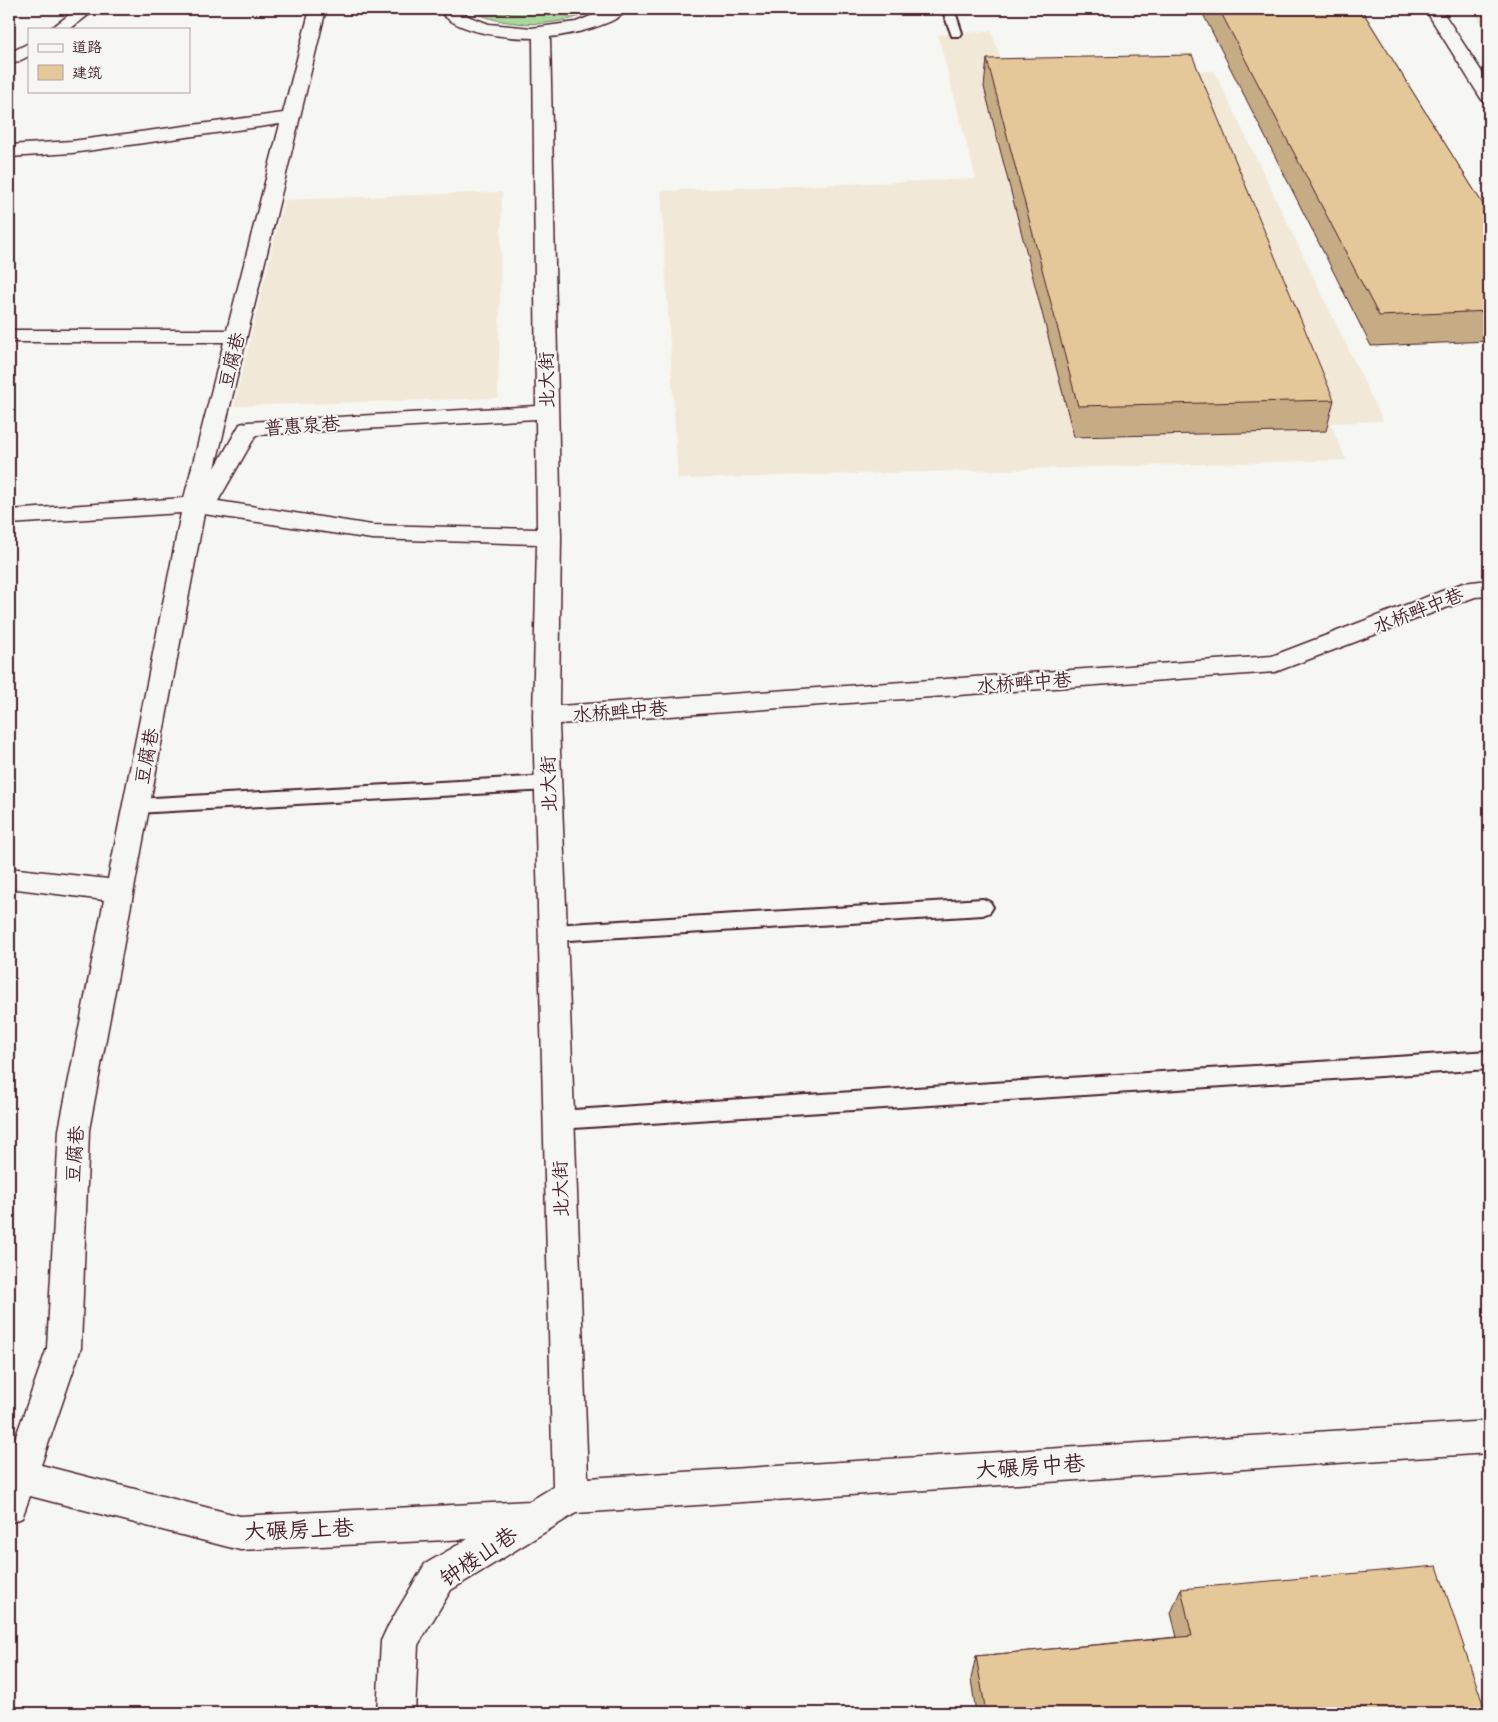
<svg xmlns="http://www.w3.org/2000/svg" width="1498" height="1722" viewBox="0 0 1498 1722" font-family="'Architects Daughter','LXGW WenKai TC',sans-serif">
<rect width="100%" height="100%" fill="#f6f6f2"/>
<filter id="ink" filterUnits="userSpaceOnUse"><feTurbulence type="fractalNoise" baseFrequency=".02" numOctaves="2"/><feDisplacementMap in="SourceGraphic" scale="10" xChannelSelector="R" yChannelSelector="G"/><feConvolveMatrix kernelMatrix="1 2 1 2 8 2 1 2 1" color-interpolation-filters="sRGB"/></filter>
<g filter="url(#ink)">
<!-- built -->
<g fill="#f1e8d7">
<path d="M1471 9H1489V34Z"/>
<path d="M991 31 1007 76 1214 71 1383 421 1330 423 1346 460 678 479 661 191 976 179 938 35Z"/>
<path d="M502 192 498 398 234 406 284 200Z"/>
</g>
<!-- green -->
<path fill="#a7da9c" stroke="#787c64" d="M470 9H596C565 27 501 30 470 9Z"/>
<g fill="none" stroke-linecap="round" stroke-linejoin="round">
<defs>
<g id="lane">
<path d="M942 9H954L962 33 960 36H952Z"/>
<path d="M549 776 556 778 559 783 556 788 549 790 136 813 129 811 126 806 129 801 136 799Z"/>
<path d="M983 899 990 902 993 907 990 912 983 915 553 941 546 939 543 933 546 927 553 925Z"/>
<path d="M1489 1051V1069L558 1129 550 1127 547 1120 550 1113 558 1111Z"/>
</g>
<g id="street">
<path d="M77 9H96L70 29H50Z"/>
<path d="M310 9H326L215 468 240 424 248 422 536 406 533 38C506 38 454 33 438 9H457L470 17 489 24 532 28 576 22 608 9H628C617 25 569 35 550 37L561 537 559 706 1272 656 1463 583 1489 580V596L1475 597 1275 672 559 724 588 1478 1489 1421V1453L576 1513 451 1590 418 1645 415 1713H377L381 1641 387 1628 425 1564 468 1539 240 1550 30 1496 22 1518 9 1523V1456L47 1348 59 1130 104 900 9 888V868L108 879 181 513 9 524V510L184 498 224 342H9V330H227L280 124 72 153 9 157V145L72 141 283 113ZM536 419 537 529 372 525 218 501 256 435ZM204 514 372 539 537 544 533 716 553 1487 530 1501 240 1516 41 1465 81 1348 89 1130Z"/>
<path d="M29 43V56L9 66V53Z"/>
</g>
<path id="secondary" d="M1425 9H1441L1489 83V102L1483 101 1480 97Z"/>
</defs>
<!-- lane casing -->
<use href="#lane" stroke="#4a1f2b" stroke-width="4"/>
<!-- street casing -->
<use href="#street" stroke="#4a1f2b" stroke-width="3"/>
<!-- secondary casing -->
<use href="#secondary" stroke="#4a1f2b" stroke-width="3"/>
<!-- lane -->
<use href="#lane" fill="#f6f6f2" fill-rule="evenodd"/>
<!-- street -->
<use href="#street" fill="#f6f6f2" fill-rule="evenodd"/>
<!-- secondary -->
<use href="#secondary" fill="#f6f6f2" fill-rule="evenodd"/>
</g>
<!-- wall -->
<g fill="#c5ac84" stroke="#4a1f2b">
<path d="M485 9H588L486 13Z"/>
<path d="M1201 9H1361L1489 214V341L1371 346 1201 10Z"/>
<path d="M987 59 1334 400 1326 431 1074 437 984 87Z"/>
<path d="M1181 1589 1486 1713H976L971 1679 976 1656 1177 1637 1171 1613Z"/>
</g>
<!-- building -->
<g fill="#e5c899" stroke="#4a1f2b">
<path d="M1219 9H1361L1489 214V311L1379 316Z"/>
<path d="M1192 55 1334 400 1078 406 987 59Z"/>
<path d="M1437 1566 1486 1713H986L976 1656 1192 1636 1181 1589Z"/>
</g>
</g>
<g text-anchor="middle" stroke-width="4" stroke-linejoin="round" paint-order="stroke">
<!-- street labels -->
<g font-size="19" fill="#4a1f2b" stroke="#f6f6f2">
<text transform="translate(231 360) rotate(-76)" y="7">豆腐巷</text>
<text transform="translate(546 380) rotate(-91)" y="7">北大街</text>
<text transform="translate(302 425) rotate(-4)" y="7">普惠泉巷</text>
<text transform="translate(1418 610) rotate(-21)" y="7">水桥畔中巷</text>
<text transform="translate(1024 682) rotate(-4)" y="7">水桥畔中巷</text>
<text transform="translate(620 711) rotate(-4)" y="7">水桥畔中巷</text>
<text transform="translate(146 756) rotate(-79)" y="7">豆腐巷</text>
<text transform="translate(548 784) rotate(-92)" y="7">北大街</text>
<text transform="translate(74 1154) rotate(-86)" y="7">豆腐巷</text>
<text transform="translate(560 1189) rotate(-92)" y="7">北大街</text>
</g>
<!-- near-street labels -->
<g font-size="22" fill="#4a1f2b" stroke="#f6f6f2">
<text transform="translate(1030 1466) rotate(-4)" y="8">大碾房中巷</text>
<text transform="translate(299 1529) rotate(-2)" y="8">大碾房上巷</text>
<text transform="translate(478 1556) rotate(-34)" y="8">钟楼山巷</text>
</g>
</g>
<!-- margin -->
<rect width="1498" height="1722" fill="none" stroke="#f6f6f2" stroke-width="30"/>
<rect x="15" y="15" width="1468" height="1692" fill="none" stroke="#4a1f2b" stroke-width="2" filter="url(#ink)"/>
<!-- legend -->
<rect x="28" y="28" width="162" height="65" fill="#f6f6f2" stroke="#b1a0a2"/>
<rect x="38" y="44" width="25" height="8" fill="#f6f6f2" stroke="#b1a0a2"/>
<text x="72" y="52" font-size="15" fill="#4a1f2b">道路</text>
<rect x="38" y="65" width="25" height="15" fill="#e5c899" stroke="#b1a0a2"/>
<text x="72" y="78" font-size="15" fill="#4a1f2b">建筑</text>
</svg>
